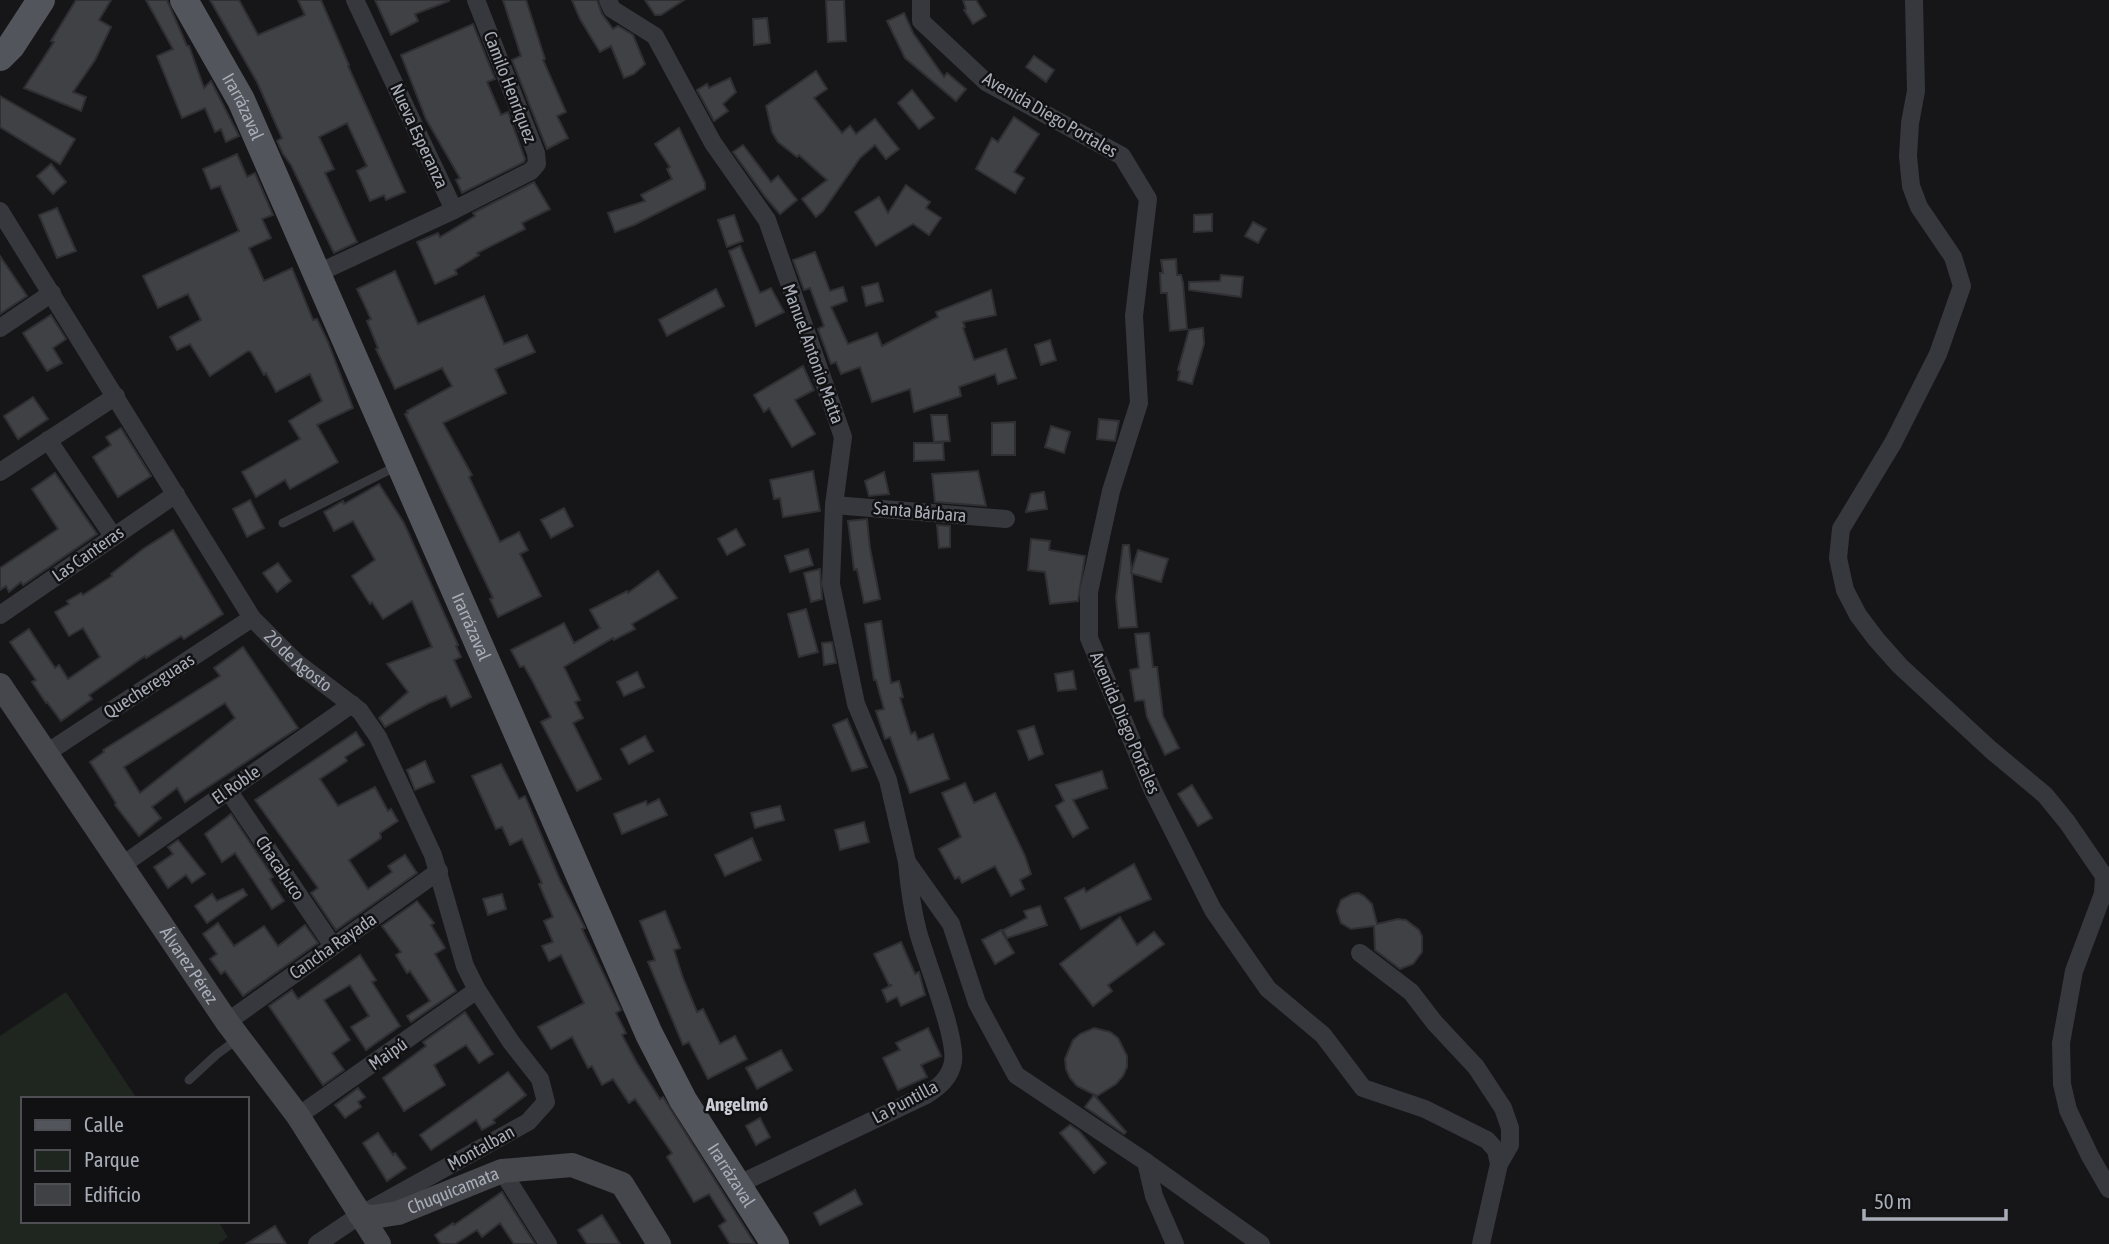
<svg xmlns="http://www.w3.org/2000/svg" width="2109" height="1244" viewBox="0 0 2109 1244" font-family="'Asap Condensed',sans-serif">
<rect width="100%" height="100%" fill="#161618"/>
<!-- green -->
<path fill="#1e261f" d="M66 992 137 1099H23V1221H218L228 1237 218 1244H0V1036Z"/>
<!-- building -->
<g fill="#404145" stroke="#303034" stroke-width="2" fill-rule="evenodd">
<path d="M76 0H111L99 20 111 27 95 60 73 92 86 97 81 111 24 88 54 42 51 41Z"/>
<path d="M146 0H167L187 46H189L204 88 211 81 239 136 226 142 221 129 215 132 205 108 182 118 157 56 173 49Z"/>
<path d="M210 0H239L258 35 305 15 298 0H321L349 65 348 66 405 192 386 200 384 195 370 201 357 171 367 166 347 123 319 137 334 169 325 173 357 242 334 253 291 165 283 154 277 141 282 138 257 82Z"/>
<path d="M375 0H449V1L415 14 418 21 391 35Z"/>
<path d="M503 0H526L545 59 543 60 566 112 557 116 568 138 547 149 512 60 521 56Z"/>
<path d="M572 0H597L602 14 613 29 618 26 633 35 645 64 634 74 624 78 611 46 600 52 580 19Z"/>
<path d="M645 0H684L661 15H655Z"/>
<path d="M826 0H844L846 41 828 42Z"/>
<path d="M963 0H976L986 16 973 24 964 10 966 9Z"/>
<path d="M904 13 913 33 944 77 947 73 966 89 956 101 905 58 887 21Z"/>
<path d="M767 18 770 43 754 45 753 19Z"/>
<path d="M473 24 495 79 487 82 501 115 508 112 525 159 524 162 462 193 456 180 460 178 426 119 401 55Z"/>
<path d="M1034 56 1054 70 1046 82 1026 67Z"/>
<path d="M816 71 827 89 814 98 842 133 850 126 856 134 875 119 899 149 886 159 875 145 860 158 823 211 816 217 802 199 827 180 799 155 797 157 778 142 772 132 766 106Z"/>
<path d="M730 78 736 92 723 104 728 111 714 121 697 90 707 84 709 88Z"/>
<path d="M912 90 934 118 919 129 898 103Z"/>
<path d="M0 96 75 139 60 164 0 127Z"/>
<path d="M1014 117 1039 134 1014 172 1024 178 1015 193 976 169 992 138 998 142Z"/>
<path d="M679 128 705 183V189L634 225 615 232 608 213 645 201 641 195 672 179 667 169 670 167 655 144Z"/>
<path d="M743 145 771 182 778 176 797 200 780 214 766 198 733 152Z"/>
<path d="M237 154 247 177 255 173 273 215 262 219 271 238 249 248 264 281 292 268 313 320 317 319 328 342 353 408 317 425 338 462 290 489 285 480 256 497 242 472 300 439 289 421 322 401 310 374 276 392 266 373 264 375 251 352 248 351 210 376 190 344 177 350 170 337 201 320 188 294 158 308 143 276 239 231 220 186 211 189 203 169Z"/>
<path d="M51 164 66 182 53 194 37 176Z"/>
<path d="M534 182 550 209 522 223 525 229 477 253 479 255 455 270 457 274 435 284 417 242 438 233 440 237 475 216 473 213Z"/>
<path d="M906 185 930 202 926 208 941 218 929 235 913 224 876 246 855 212 879 197 888 213Z"/>
<path d="M57 208 76 251 57 258 39 215Z"/>
<path d="M1212 214V231L1194 232V215Z"/>
<path d="M734 215 743 241 727 247 718 220Z"/>
<path d="M1253 222 1266 229 1258 243 1245 236Z"/>
<path d="M740 246 760 293 771 288 784 312 756 326 729 251Z"/>
<path d="M815 252 830 291 843 287 847 301 831 307 848 344 877 333 882 346 938 317 936 312 991 290 996 315 963 322 965 327 963 328 974 360 1006 349 1016 378 998 384 995 374 959 387 961 396 914 412 910 389 872 402 860 367 841 374 836 362 831 364 818 329 824 326 810 288 804 290 793 260Z"/>
<path d="M0 256 27 296 0 314Z"/>
<path d="M1176 259 1177 275H1181L1183 283 1187 329 1170 331 1167 293H1161L1160 273H1163L1161 260Z"/>
<path d="M395 271 418 324 484 296 504 344 527 335 535 352 495 369 506 393 443 423 472 475 469 477 500 542 519 532 528 550 520 554 541 596 498 617 490 599 493 598 405 414 408 413 407 411 452 386 442 368 395 389 376 349 378 348 367 321 371 319 357 289Z"/>
<path d="M1221 275 1243 277 1241 297 1189 290V282L1220 281Z"/>
<path d="M878 283 883 301 866 306 862 287Z"/>
<path d="M716 289 724 306 667 336 659 320Z"/>
<path d="M51 315 66 339 53 348 62 363 47 371 23 333Z"/>
<path d="M1203 328 1204 344 1192 384 1178 380 1180 371 1178 370 1189 330Z"/>
<path d="M1050 340 1056 360 1041 365 1035 345Z"/>
<path d="M803 366 814 390 795 400 815 434 792 447 769 408 764 412 754 395Z"/>
<path d="M33 397 48 419 18 439 4 416Z"/>
<path d="M931 415H947L950 441 934 442Z"/>
<path d="M1099 419 1119 421 1115 441 1097 439Z"/>
<path d="M1015 422V455H992V423Z"/>
<path d="M1051 426 1070 432 1064 453 1045 447Z"/>
<path d="M121 428 151 476 118 497 93 457 111 445 106 437Z"/>
<path d="M914 443H943L944 460 914 461Z"/>
<path d="M813 471 820 511 783 517 780 498 774 499 770 480Z"/>
<path d="M978 471 986 506 935 502 932 474Z"/>
<path d="M884 472 889 494 869 496 865 481Z"/>
<path d="M55 473 97 534 23 585 21 582 9 592 6 586 0 590V568L58 529 32 489Z"/>
<path d="M379 484 404 523 458 645 456 646 461 657 454 660 471 697 451 707 446 696 429 703 385 727 379 718 408 692 387 664 432 647 412 601 383 619 372 602 370 604 352 576 375 560 353 521 334 531 324 512 343 501 344 504Z"/>
<path d="M1044 492 1047 509 1026 512 1031 494Z"/>
<path d="M250 500 264 528 247 537 233 509Z"/>
<path d="M564 508 573 526 551 538 541 520Z"/>
<path d="M867 519 870 548 880 599 864 603 857 569 854 570 848 521Z"/>
<path d="M937 525 950 526V547L939 548Z"/>
<path d="M736 529 745 545 727 555 718 539Z"/>
<path d="M173 530 223 614 184 639 181 636 146 658 145 656 89 695 92 699 61 721 47 702 46 703 32 682 36 680 10 642 29 629 55 668 59 665 68 679 100 657 83 628 69 636 55 612 69 604 67 601 81 593 83 595 112 576 111 574 143 549Z"/>
<path d="M1031 539 1050 541 1049 550 1085 556 1078 601 1050 604 1045 572 1028 570Z"/>
<path d="M1123 545H1129L1137 627 1119 628 1116 598Z"/>
<path d="M808 549 813 565 790 572 785 556Z"/>
<path d="M1138 550 1168 559 1161 582 1131 573Z"/>
<path d="M278 563 291 581 277 592 263 573Z"/>
<path d="M820 569 822 599 811 602 804 573Z"/>
<path d="M658 571 677 598 632 624 635 629 614 640 613 638 564 667 580 700 575 702 583 718 573 723 601 779 577 791 541 722 551 717 533 682 524 666 520 667 511 650 564 623 574 643 600 628 590 610 627 591 628 593Z"/>
<path d="M806 609 818 652 799 657 788 614Z"/>
<path d="M881 621 891 683 899 681 903 697 900 698 911 734 915 732 918 740 933 734 949 779 910 793 890 737 885 739 876 711 884 709 876 680H874L865 624Z"/>
<path d="M1149 633 1153 667H1157L1163 716 1179 748 1165 755 1147 717 1144 700 1135 701 1130 670 1139 668 1135 634Z"/>
<path d="M832 642 836 663 824 665 822 643Z"/>
<path d="M243 647 298 728 185 802 177 788 152 807 161 818 139 836 115 805 116 803 90 762 104 752 103 750 220 676 214 668ZM225 703 235 718 140 793 124 767Z"/>
<path d="M1073 671 1076 689 1058 691 1055 674Z"/>
<path d="M637 672 644 687 624 696 617 682Z"/>
<path d="M847 719 867 767 852 771 833 725Z"/>
<path d="M1034 726 1043 754 1029 760 1018 731Z"/>
<path d="M356 732 364 745 345 757 347 761 320 779 338 806 375 787 388 811 391 809 398 821 380 833 381 838 349 860 368 889 392 872 388 866 405 855 417 873 336 930 311 893 318 888 255 800Z"/>
<path d="M645 736 653 751 629 764 621 749Z"/>
<path d="M425 761 434 782 415 790 407 770Z"/>
<path d="M501 764 519 799 525 796 560 880 585 928 582 929 621 1010 616 1013 626 1033 622 1035 637 1063 660 1099 663 1097 755 1244H730L719 1226 726 1221 709 1194 694 1202 667 1157 672 1153 635 1099 629 1103 613 1079 602 1085 592 1066 588 1068 572 1037 551 1049 538 1027 584 1003 561 955 549 961 542 946 553 942 544 921 553 917 539 884 542 883 522 839 510 845 502 827 496 829 472 776Z"/>
<path d="M1102 771 1107 788 1073 800 1088 828 1073 837 1056 806 1064 801 1056 785Z"/>
<path d="M965 783 974 803 995 793 1025 856 1031 874 1020 880 1024 889 1011 896 995 866 962 883 959 877 955 879 939 849 961 837 942 793Z"/>
<path d="M1192 785 1212 818 1198 826 1178 794Z"/>
<path d="M659 799 667 815 622 834 614 814 646 801 647 805Z"/>
<path d="M780 806 784 820 755 828 751 813Z"/>
<path d="M231 814 273 877 270 879 284 901 272 909 235 853 222 862 205 834Z"/>
<path d="M864 822 869 842 840 850 835 830Z"/>
<path d="M752 838 761 860 725 876 715 855Z"/>
<path d="M178 840 205 874 192 883 186 875 168 888 154 867 173 854 168 847Z"/>
<path d="M1134 864 1151 899 1081 929 1065 898 1084 888 1086 892Z"/>
<path d="M243 889 247 895 207 923 195 906 212 894 217 901Z"/>
<path d="M1358 893 1364 896 1372 904 1377 924 1398 919 1406 920 1419 930 1422 936V952L1413 964 1400 969 1375 950 1374 926 1351 929 1341 923 1337 911 1341 900 1352 894Z"/>
<path d="M502 894 506 909 488 915 483 899Z"/>
<path d="M417 901 434 923 431 925 445 948 435 954 456 991 411 1022 407 1016 430 1001 410 971 407 973 396 955 401 952 382 926Z"/>
<path d="M1040 906 1047 925 1007 938 1003 930 1027 918 1024 911Z"/>
<path d="M665 911 680 948 674 950 683 978 697 1012 703 1009 720 1044 735 1036 747 1059 708 1079 689 1042 683 1045 648 962 655 960 640 921Z"/>
<path d="M1120 917 1137 945 1154 932 1164 944 1108 985 1112 991 1093 1006 1060 964Z"/>
<path d="M218 923 234 946 264 926 278 946 305 925 318 943 243 996 225 971 221 974 210 959 217 954 203 934Z"/>
<path d="M1001 930 1014 953 995 964 982 940Z"/>
<path d="M901 942 915 974 919 972 925 995 901 1006 897 997 887 1002 882 990 892 985H889L874 954Z"/>
<path d="M360 955 376 980 372 982 400 1026 366 1050 351 1027 369 1016 350 985 324 1000 350 1040 332 1053 344 1070 323 1085 269 1006 292 990 298 999Z"/>
<path d="M465 1012 493 1054 479 1063 466 1045 434 1065 445 1085 404 1111 383 1078 426 1046 423 1042Z"/>
<path d="M928 1028 941 1056 921 1065 927 1077 898 1090 883 1058 900 1050 896 1043Z"/>
<path d="M1094 1028 1110 1032 1118 1038 1127 1056V1067L1123 1076 1116 1084 1097 1096 1077 1086 1070 1078 1066 1069 1065 1059 1073 1040 1080 1034Z"/>
<path d="M781 1050 792 1070 757 1089 746 1068Z"/>
<path d="M508 1072 526 1095 493 1120 495 1123 482 1130 476 1120 431 1150 420 1135Z"/>
<path d="M358 1088 365 1097 358 1102 361 1107 345 1118 335 1105Z"/>
<path d="M1094 1095 1126 1132 1124 1134 1085 1107Z"/>
<path d="M760 1118 770 1137 756 1145 746 1126Z"/>
<path d="M1070 1125 1079 1131 1106 1163 1094 1173 1060 1133Z"/>
<path d="M378 1133 393 1155 395 1153 406 1168 387 1181 363 1143Z"/>
<path d="M855 1190 862 1204 820 1225 814 1213Z"/>
<path d="M502 1192 535 1244H514L500 1223 482 1237 477 1230 455 1244H441L435 1235 453 1223 454 1225Z"/>
<path d="M602 1215 620 1244H587L578 1230Z"/>
<path d="M275 1226 286 1244H246Z"/>
</g>
<g fill="none" stroke-linecap="round" stroke-linejoin="round">
<!-- lane -->
<g stroke="#37383d" stroke-width="9">
<path d="M283 523 397 466"/>
<path d="M189 1080 216 1055 239 1038"/>
</g>
<!-- street -->
<g stroke="#37383d" stroke-width="18">
<path d="M608 0 612 9 655 36 713 143 767 220 843 437 834 505 831 584 856 704 888 780 907 862 951 924 977 1003 1016 1075 1146 1162 1261 1244"/>
<path d="M921 0V21L986 82 1122 156 1148 199 1134 316 1139 403 1111 491 1098 550 1089 592V638L1152 789 1213 910 1268 989 1323 1035 1363 1088 1425 1109 1487 1140 1496 1150 1499 1164 1481 1244"/>
<path d="M1914 0 1916 91 1910 123 1908 156 1911 186 1919 207 1953 257 1962 286 1938 354 1893 443 1841 529 1838 558 1845 590 1858 615 1876 639 1900 666 1991 750 2045 795 2067 822 2104 876 2103 894 2074 971 2061 1043 2062 1084 2068 1110 2090 1156 2109 1189"/>
<path d="M454 210 531 171 537 164 536 153 476 0"/>
<path id="s1" d="M0 211 252 618 297 663 360 711 378 737 433 855 465 966 477 990 511 1042 540 1079 546 1102 528 1122 360 1215 317 1244"/>
<path d="M316 274 454 210 355 0"/>
<path d="M0 328 52 293"/>
<path d="M48 440 113 536"/>
<path d="M0 472 116 396"/>
<path d="M834 505 1006 519"/>
<path d="M0 615 176 494"/>
<path d="M45 754 252 618"/>
<path d="M228 790 333 946"/>
<path d="M121 866 352 704"/>
<path d="M1360 953 1411 992 1434 1022 1476 1067 1503 1108 1510 1128V1145L1499 1164"/>
<path d="M227 1022 439 871"/>
<path d="M298 1116 477 990"/>
<path d="M1146 1162 1154 1196 1175 1244"/>
<path d="M502 1171 548 1244"/>
<path d="M737 1185 926 1095C939 1087 950 1078 953 1062 957 1037 926 961 918 932 912 909 909 885 907 862"/>
</g>
<!-- secondary -->
<g stroke="#45474d" stroke-width="24">
<path id="s2" d="M0 685 227 1022 298 1116 379 1244"/>
<path id="s3" d="M360 1215 373 1217 398 1213 502 1171 572 1165 622 1184 659 1244"/>
</g>
<!-- primary -->
<g stroke="#53555c" stroke-width="28">
<path id="s4" d="M184 0 241 100 649 1034 683 1100 775 1244"/>
<path d="M0 57 11 46 41 0"/>
</g>
</g>
<g text-anchor="middle" stroke-width="5" stroke-linejoin="round" paint-order="stroke">
<!-- street labels -->
<g font-size="18" fill="#a8adb8" stroke="#111113">
<text transform="translate(510 87) rotate(69)" y="6">Camilo Henríquez</text>
<text dy="6" stroke="none"><textPath href="#s4" startOffset="122">Irarrázaval</textPath></text>
<text transform="translate(1050 115) rotate(30)" y="6">Avenida Diego Portales</text>
<text transform="translate(419 136) rotate(65)" y="6">Nueva Esperanza</text>
<text transform="translate(813 354) rotate(70)" y="6">Manuel Antonio Matta</text>
<text transform="translate(920 512) rotate(5)" y="6">Santa Bárbara</text>
<text transform="translate(88 554) rotate(-35)" y="6">Las Canteras</text>
<text dy="6" stroke="none"><textPath href="#s4" startOffset="690">Irarrázaval</textPath></text>
<text dy="6" stroke="none"><textPath href="#s1" startOffset="542">20 de Agosto</textPath></text>
<text transform="translate(149 686) rotate(-33)" y="6">Quechereguaas</text>
<text transform="translate(1125 723) rotate(67)" y="6">Avenida Diego Portales</text>
<text transform="translate(236 785) rotate(-35)" y="6">El Roble</text>
<text transform="translate(280 868) rotate(56)" y="6">Chacabuco</text>
<text transform="translate(333 946) rotate(-35)" y="6">Cancha Rayada</text>
<text dy="6" stroke="none"><textPath href="#s2" startOffset="338">Álvarez Pérez</textPath></text>
<text transform="translate(388 1054) rotate(-35)" y="6">Maipú</text>
<text transform="translate(905 1102) rotate(-28)" y="6">La Puntilla</text>
<text transform="translate(481 1148) rotate(-29)" y="6">Montalban</text>
<text dy="6" stroke="none"><textPath href="#s4" startOffset="1298">Irarrázaval</textPath></text>
<text dy="6" stroke="none"><textPath href="#s3" startOffset="98">Chuquicamata</textPath></text>
</g>
<!-- neighbourhood labels -->
<g font-size="19" font-weight="bold" fill="#c9ccd4" stroke="#111113">
<text x="737" y="1111">Angelmó</text>
</g>
</g>
<!-- legend -->
<rect x="21" y="1097" width="228" height="126" fill="#111113" stroke="#4d4f55" stroke-width="2"/>
<rect x="35" y="1120" width="35" height="10" fill="#53555c" stroke="#4d4f55" stroke-width="2"/>
<text x="84" y="1132" font-size="21" fill="#a8adb8">Calle</text>
<rect x="35" y="1150" width="35" height="21" fill="#1e261f" stroke="#4d4f55" stroke-width="2"/>
<text x="84" y="1167" font-size="21" fill="#a8adb8">Parque</text>
<rect x="35" y="1184" width="35" height="21" fill="#404145" stroke="#4d4f55" stroke-width="2"/>
<text x="84" y="1202" font-size="21" fill="#a8adb8">Edificio</text>
<!-- scale -->
<path d="M1864 1209v10h142v-10" fill="none" stroke="#a8adb8" stroke-width="3.5"/>
<text x="1874" y="1209" font-size="21" fill="#a8adb8" stroke="#111113" stroke-width="5" paint-order="stroke">50 m</text>
</svg>
